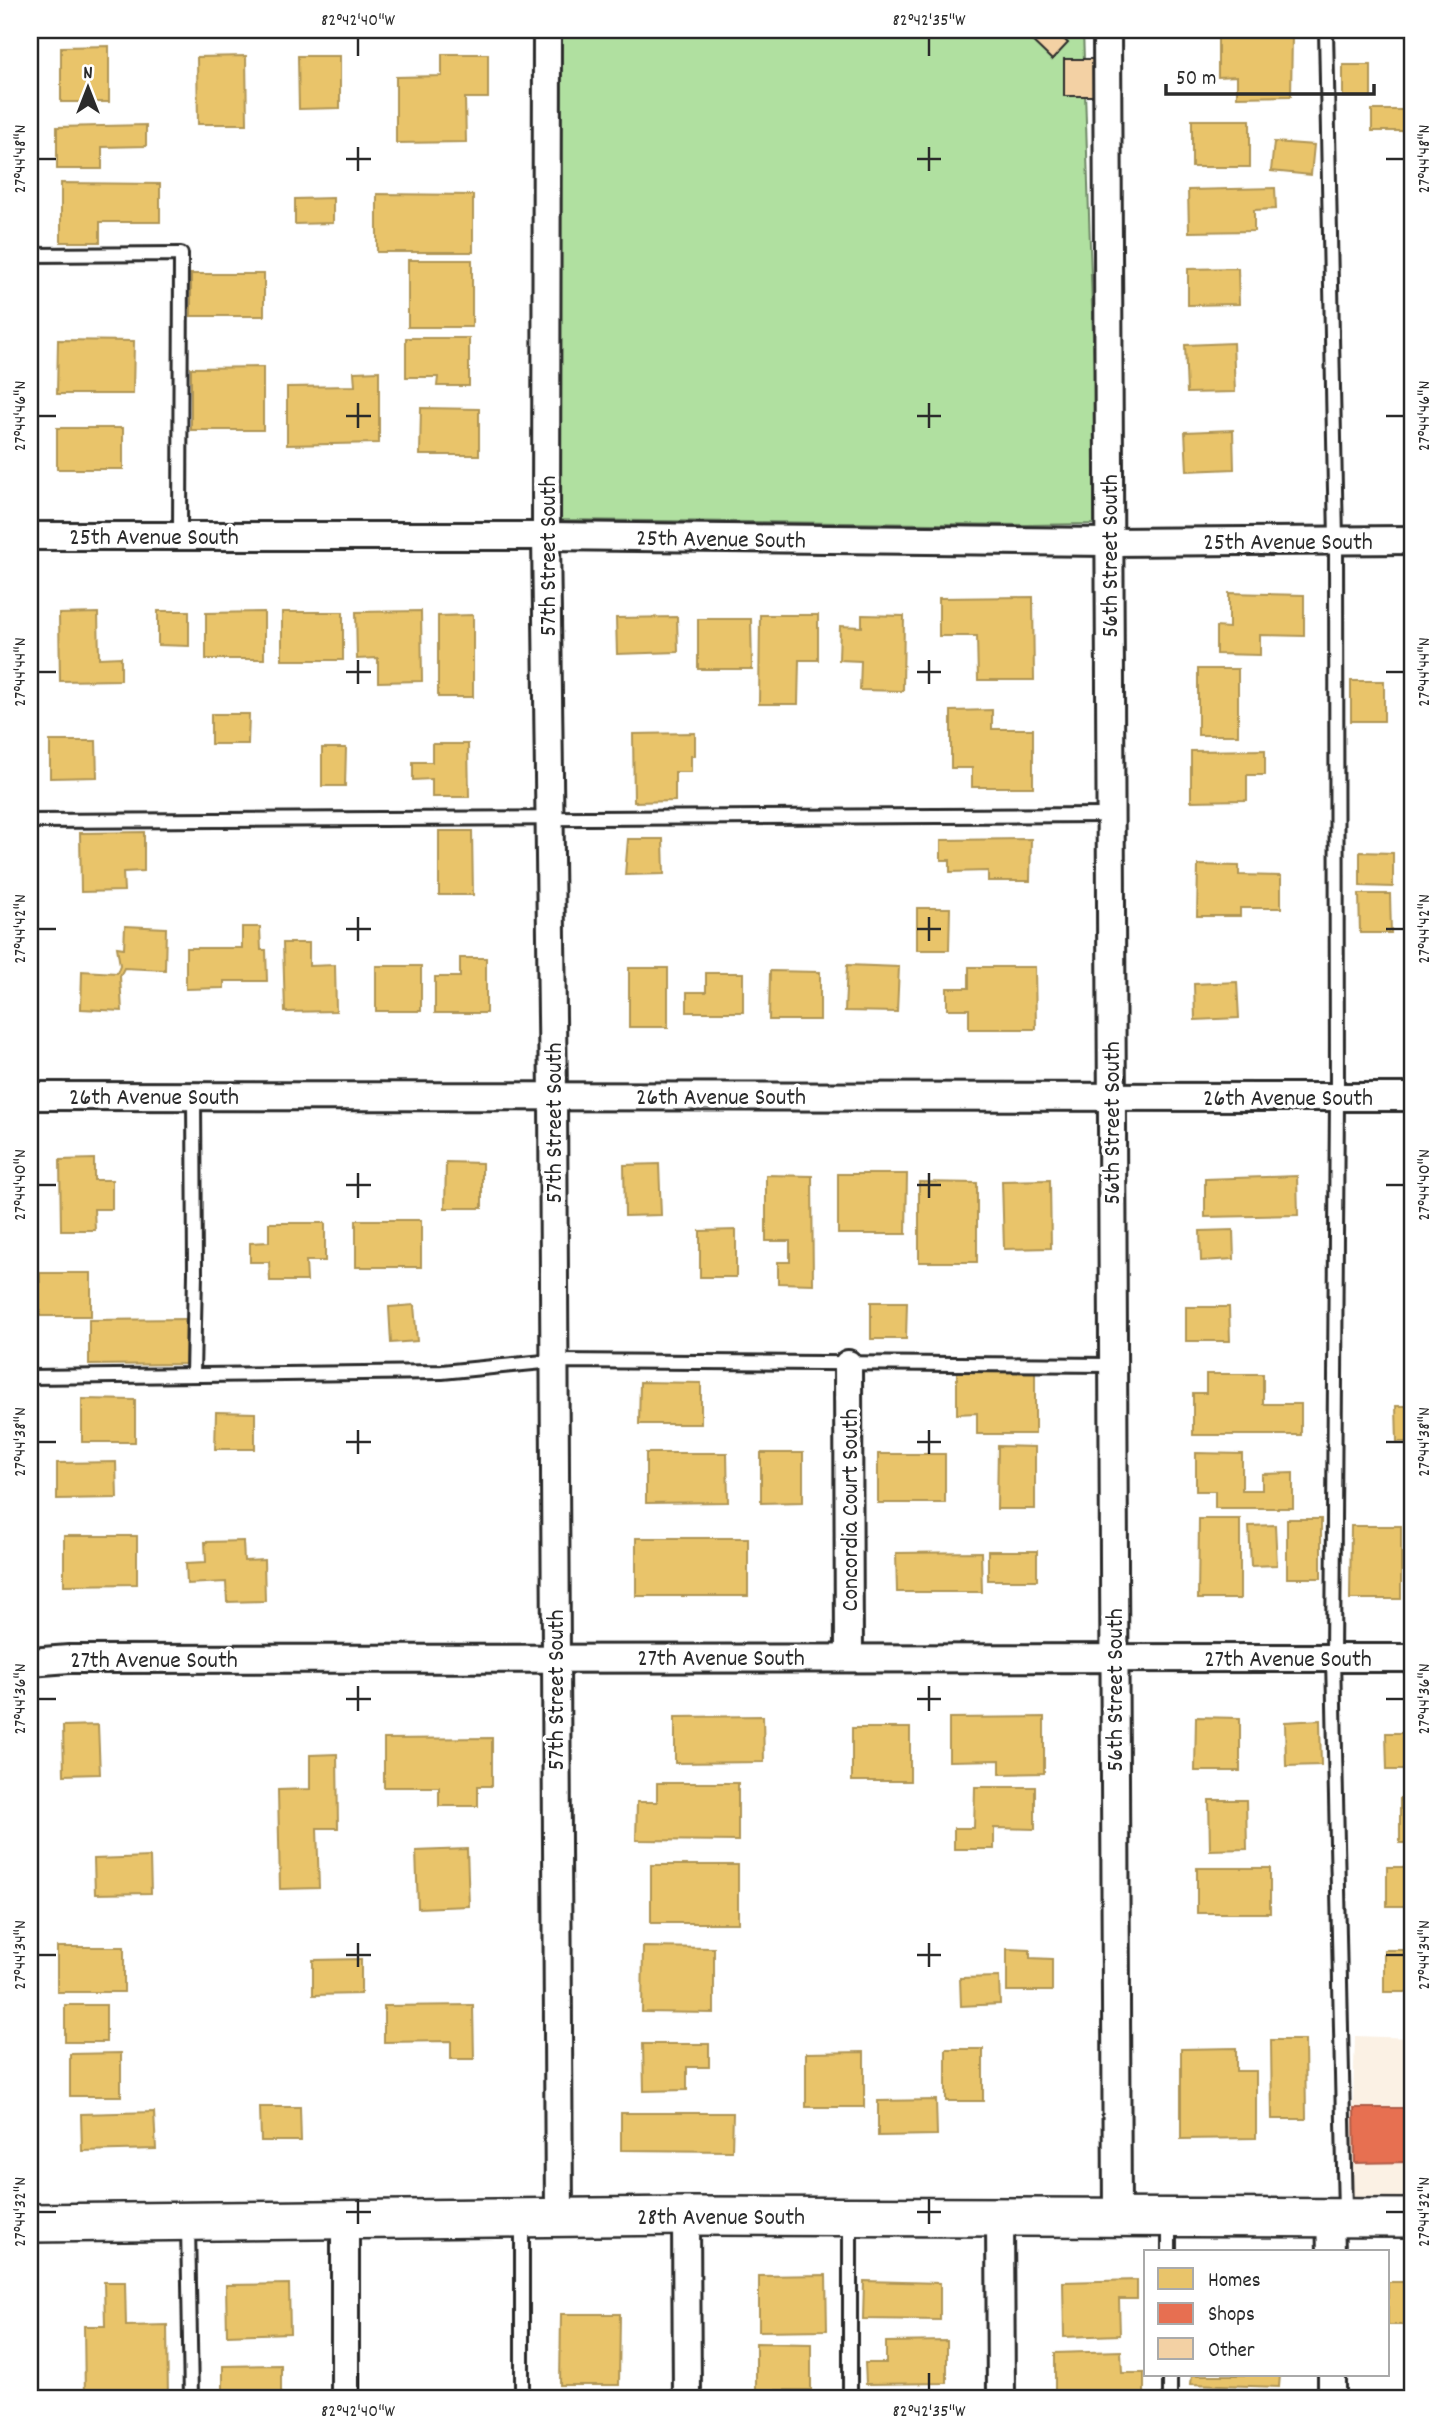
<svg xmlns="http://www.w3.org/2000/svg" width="1442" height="2429" viewBox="0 0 1442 2429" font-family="Dekko,sans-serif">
<rect width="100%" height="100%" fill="#fff"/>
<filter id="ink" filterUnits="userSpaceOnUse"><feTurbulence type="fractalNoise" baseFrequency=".0143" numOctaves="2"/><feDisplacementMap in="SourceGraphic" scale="14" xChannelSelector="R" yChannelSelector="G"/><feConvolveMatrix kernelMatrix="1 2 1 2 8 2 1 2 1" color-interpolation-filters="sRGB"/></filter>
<g filter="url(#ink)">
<!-- built -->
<path fill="#fbf1e4" d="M1355 2036 1412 2038V2202H1350Z"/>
<!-- park -->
<path fill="#b0e0a0" stroke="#6e8666" stroke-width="2" d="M561 30H1083L1094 368V524L1026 525 561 520Z"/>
<!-- homes -->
<g fill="#e9c46a" stroke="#b09657" stroke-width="2">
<path d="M1292 35 1291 96 1237 97V76L1218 77V36Z"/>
<path d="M1407 36 1412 37V84H1407Z"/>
<path d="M109 46V102H61V47Z"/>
<path d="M442 54H488V98H465L466 142 396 143V77L442 76Z"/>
<path d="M246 56 247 124H198L197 57Z"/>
<path d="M298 56H340V108L299 109Z"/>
<rect x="1343" y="65" width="28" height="32"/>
<rect x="1372" y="110" width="40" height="21"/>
<rect x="1192" y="120" width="58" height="47"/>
<path d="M146 125V146L102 147V169H57V127Z"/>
<path d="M1274 142 1314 145 1311 175 1271 171Z"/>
<path d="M61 183 160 184V222H100V242H61Z"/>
<path d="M1275 188 1276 209 1254 210V231L1189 232 1188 190Z"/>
<path d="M377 194 473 195V252H377Z"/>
<path d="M333 198V223L295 224V199Z"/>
<rect x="1407" y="201" width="5" height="17"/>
<rect x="408" y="260" width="64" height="67"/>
<path d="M1238 268 1239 304 1188 305V269Z"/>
<rect x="191" y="274" width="73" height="42"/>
<path d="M1412 283V327H1409L1408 284Z"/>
<path d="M406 338H469V386H437L438 377H406Z"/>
<path d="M58 340 134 341 133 394H57Z"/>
<path d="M1233 343 1235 392 1187 393 1185 345Z"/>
<path d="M263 367V430H191V368Z"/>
<path d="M379 371V443L287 445V387L355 386 354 372Z"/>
<path d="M421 408 479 409V455H420Z"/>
<rect x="1410" y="411" width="2" height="65"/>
<rect x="57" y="428" width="66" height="41"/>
<path d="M1233 430 1234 469 1187 471 1185 432Z"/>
<path d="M1229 593 1304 595V636L1260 635V655L1216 654V627L1229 628Z"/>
<path d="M1033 597 1034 680H978L977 636H939V598Z"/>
<path d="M158 611H189V646L158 645Z"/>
<path d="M421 611 422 681 378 682V658L357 659 356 612Z"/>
<path d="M264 612V659H206V613Z"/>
<rect x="282" y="612" width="61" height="48"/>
<path d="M98 613 99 658 121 657V680L60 681 59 614Z"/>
<path d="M473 615V697H438V616Z"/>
<path d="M760 615H818V660H799L798 704H759Z"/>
<path d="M862 615 904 616 903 691 860 690 861 661 839 660 840 626 862 627Z"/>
<path d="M677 617 678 652 617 654 616 618Z"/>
<path d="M698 619H751L752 669H698Z"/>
<rect x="1198" y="669" width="40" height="66"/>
<rect x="1351" y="681" width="33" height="40"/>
<path d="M992 710V729H1033V787H972V768H951V711Z"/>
<path d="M211 714H249L248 744H211Z"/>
<path d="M695 733V756H691V772H675V801L634 802 633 734Z"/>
<path d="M50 741H96L97 777 50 778Z"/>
<path d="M432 744H468L469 797H432V779L413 780V762H432Z"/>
<path d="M322 748H346L345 786H322Z"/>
<path d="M1265 750V775H1247V800L1191 801V751Z"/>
<path d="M439 831H472L473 895H439Z"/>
<path d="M144 832V871L123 872 124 891 81 892 80 833Z"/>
<path d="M628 839H663L664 874 625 875Z"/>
<path d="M1031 839 1030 881H988V871L950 872V860H941V840Z"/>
<path d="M1360 852 1393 853V887L1360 886Z"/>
<path d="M1198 865 1239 866V875L1281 876V908H1240V916H1197Z"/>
<path d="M1359 894H1390L1391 933H1360Z"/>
<path d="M917 908H950L949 950H917Z"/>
<path d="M125 926 166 928 165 970 124 968 120 976 122 1011 81 1009 82 971 117 973 120 965 117 947 124 948Z"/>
<path d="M242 927H260L261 950H266L267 981H224V988L186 989V948H242Z"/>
<path d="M283 943H309V966L335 965 336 1011 285 1012Z"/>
<path d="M460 958H486V1013H435V977H460Z"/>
<path d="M847 965 899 967 897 1012 845 1011Z"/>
<rect x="376" y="966" width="45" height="45"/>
<path d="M969 967H1035L1036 1029H969V1009H947V988H969Z"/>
<rect x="629" y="968" width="39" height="59"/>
<path d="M770 971 820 972V1020H769Z"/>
<path d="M706 973H743V1012H687V992H706Z"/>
<path d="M1237 982 1239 1018 1195 1020 1194 984Z"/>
<rect x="1407" y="991" width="5" height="32"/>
<path d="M94 1159V1180H112V1209H94L95 1230H61L60 1160Z"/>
<path d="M446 1162 482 1163V1208H445Z"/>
<path d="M659 1164 661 1215 625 1216 624 1165Z"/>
<path d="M838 1174H907L906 1234H838Z"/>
<path d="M766 1175 812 1176 813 1284 778 1283V1262H790V1241H766Z"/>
<path d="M1297 1176 1298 1215 1205 1217V1179Z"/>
<path d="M1050 1180 1051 1248 1004 1249 1002 1181Z"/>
<path d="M919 1182 977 1183V1262H919Z"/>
<rect x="356" y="1220" width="65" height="47"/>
<path d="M269 1223H325V1261H306L307 1281H270L269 1262H250V1243L269 1242Z"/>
<path d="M736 1230V1277H700V1231Z"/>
<path d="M1233 1230 1234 1259 1201 1261 1200 1231Z"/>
<rect x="40" y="1273" width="51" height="43"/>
<path d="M871 1302H907L906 1339H871Z"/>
<path d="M414 1305 417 1341 391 1343 389 1307Z"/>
<path d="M1186 1307H1229L1230 1341H1186Z"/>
<path d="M185 1319V1364L89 1365V1320Z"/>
<path d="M957 1372H1035V1434H977V1413L957 1414Z"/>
<path d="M1206 1374H1263V1404H1301V1435H1193V1393H1206Z"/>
<path d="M640 1382 701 1383V1424H639Z"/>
<path d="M82 1399 135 1400V1442H82Z"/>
<path d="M1396 1406H1412V1442H1397Z"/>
<path d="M216 1412 255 1413V1449H215Z"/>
<path d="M998 1446 1035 1447V1509H997Z"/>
<path d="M646 1453H727L728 1502 646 1503Z"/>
<path d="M761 1453H803V1502L761 1503Z"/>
<path d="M1196 1453 1242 1454V1490H1262V1474L1293 1473V1508H1215V1491H1196Z"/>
<rect x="878" y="1454" width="67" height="49"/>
<path d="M116 1462 117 1498 57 1499V1463Z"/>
<rect x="1406" y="1488" width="6" height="25"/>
<path d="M1199 1519H1240V1599H1198Z"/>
<rect x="1287" y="1519" width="34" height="59"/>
<path d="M1275 1525 1277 1565 1251 1566 1249 1526Z"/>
<path d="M1351 1526H1401V1599H1350Z"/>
<path d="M64 1536H137V1584L64 1585Z"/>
<rect x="636" y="1538" width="112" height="58"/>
<path d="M243 1541 244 1561 264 1560 265 1601 227 1602 226 1582 187 1584 186 1563 206 1562 205 1542Z"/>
<rect x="988" y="1551" width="49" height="29"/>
<path d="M981 1552 982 1592H897L896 1553Z"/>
<path d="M763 1716 764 1762 675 1763V1717Z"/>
<path d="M1044 1717V1773L1000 1774V1760L949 1761V1718Z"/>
<path d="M1196 1717 1240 1718V1771H1195Z"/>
<path d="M1320 1720 1321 1765 1286 1766 1285 1722Z"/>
<path d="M98 1725 100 1774 64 1775 63 1726Z"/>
<rect x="852" y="1728" width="58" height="53"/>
<path d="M1386 1733H1412V1770H1387Z"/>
<path d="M492 1738V1786H478V1806H439V1787H384V1739Z"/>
<path d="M337 1754 338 1828H317L319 1888 280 1889 278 1790 310 1789V1755Z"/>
<path d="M657 1783H738V1841L636 1840 637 1802H657Z"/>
<path d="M975 1787H1035V1829L994 1828V1849H954V1828H974Z"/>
<rect x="1400" y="1798" width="12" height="45"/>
<path d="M1209 1800H1246L1247 1849 1210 1850Z"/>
<path d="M467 1849 469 1906 418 1908 416 1851Z"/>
<path d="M150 1857 151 1893 95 1894 94 1859Z"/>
<rect x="651" y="1865" width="87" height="58"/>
<rect x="1387" y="1867" width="25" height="39"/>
<rect x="1197" y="1868" width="73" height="45"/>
<rect x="57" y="1947" width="67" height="45"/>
<path d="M643 1947 714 1948V2013L642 2012Z"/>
<path d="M1007 1949 1030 1950V1958L1052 1959V1991H1007Z"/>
<rect x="1384" y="1950" width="28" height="42"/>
<path d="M361 1959V1994L313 1995V1960Z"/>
<path d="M999 1977 1000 2004 961 2006 960 1978Z"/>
<rect x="65" y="2005" width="41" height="37"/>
<path d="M473 2005 474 2059H451V2041L384 2042V2006Z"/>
<path d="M1271 2040H1305L1306 2119H1272Z"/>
<path d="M643 2044H709V2067H687V2090L644 2091Z"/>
<path d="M1236 2048V2071H1256V2138L1181 2139V2049Z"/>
<rect x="946" y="2049" width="37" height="52"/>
<path d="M864 2052V2107H806V2053Z"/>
<path d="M121 2053V2096H70V2054Z"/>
<path d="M936 2100 937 2135 878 2136V2101Z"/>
<path d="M260 2107H300L301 2141H261Z"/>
<path d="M154 2112 156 2149 82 2151 81 2114Z"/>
<path d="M621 2113H733L732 2151 621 2150Z"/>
<path d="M826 2275 827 2330 759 2331V2276Z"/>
<path d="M1137 2280V2299H1119L1120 2335 1064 2337 1063 2282Z"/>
<path d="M864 2281 940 2283V2320L863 2319Z"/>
<path d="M104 2282H125L126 2326 167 2325 168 2399H85L84 2326H105Z"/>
<rect x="1388" y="2282" width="24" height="43"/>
<path d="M289 2284 290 2333 227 2335 226 2285Z"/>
<path d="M561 2314H620L619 2385H560Z"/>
<path d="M947 2341V2383L866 2384 865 2363H886V2342Z"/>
<path d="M756 2343 811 2344V2390H756Z"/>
<path d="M1121 2351 1122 2373H1144V2394L1055 2396V2353Z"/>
<path d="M281 2365V2399H223V2366Z"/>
<path d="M1192 2375H1280L1279 2387 1191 2384Z"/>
<path d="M858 2393 894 2394V2399H858Z"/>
<rect x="430" y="2397" width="62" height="2"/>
</g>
<!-- shops -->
<path fill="#e76f51" stroke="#af5b46" stroke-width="2" d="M1354 2108H1412V2162L1355 2163Z"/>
<!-- building -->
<g fill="#f3d1a4" stroke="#2b2b2b" stroke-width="2">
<path d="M1029 30H1054L1068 43 1052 60 1025 34Z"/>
<rect x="1064" y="59" width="29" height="37"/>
</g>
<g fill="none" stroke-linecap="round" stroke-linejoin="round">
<defs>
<g id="lane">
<path d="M1326 30 1336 540 1337 1097 1333 1658 1345 2213"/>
<path d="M30 255 181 254 180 536"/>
<path d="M30 821 1110 815"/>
<path d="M193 1375 195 1273 194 1096"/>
<path d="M30 1377 442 1372 554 1361 1113 1365"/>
<path d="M850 2219V2399"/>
<path d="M1169 2221V2252"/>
<path d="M188 2225 191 2399"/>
<path d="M1170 2375V2399"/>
<path d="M522 2399V2221"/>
</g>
<g id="street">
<path d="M547 30 546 536 553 1096 559 2216"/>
<path d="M1107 30 1117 2217"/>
<path d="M30 536H546L1109 542 1412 540"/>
<path d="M30 1096 1412 1097"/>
<path d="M848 1364 849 1657"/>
<path d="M30 1662 69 1659 1412 1658"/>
<path d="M686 2216 687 2399"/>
<path d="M1000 2216 1001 2399"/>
<path d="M1330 2218 1331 2252"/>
<path d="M345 2220V2399"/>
<path d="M1332 2375V2399"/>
</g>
<path id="secondary" d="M30 2223 686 2216 1412 2218"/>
</defs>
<!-- lane casing -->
<use href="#lane" stroke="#2b2b2b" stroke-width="18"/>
<!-- street casing -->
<use href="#street" stroke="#2b2b2b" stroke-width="32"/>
<!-- secondary casing -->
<use href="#secondary" stroke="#2b2b2b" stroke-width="42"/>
<!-- lane -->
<use href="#lane" stroke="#fff" stroke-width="12"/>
<!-- street -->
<use href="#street" stroke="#fff" stroke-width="26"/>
<!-- secondary -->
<use href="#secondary" stroke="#fff" stroke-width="37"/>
</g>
</g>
<!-- ticks -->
<path fill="none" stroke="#2b2b2b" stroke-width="2.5" d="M358 38V56M929 38V56M358 147V171M929 147V171M38 159H56M346 159H371M917 159H941M1386 159H1404M358 403V428M929 403V428M38 416H56M346 416H371M917 416H941M1386 416H1404M358 660V684M929 660V684M38 672H56M346 672H371M917 672H941M1386 672H1404M358 917V941M929 917V941M38 929H56M346 929H371M917 929H941M1386 929H1404M358 1173V1198M929 1173V1198M38 1185H56M346 1185H371M917 1185H941M1386 1185H1404M358 1430V1454M929 1430V1454M38 1442H56M346 1442H371M917 1442H941M1386 1442H1404M358 1686V1711M929 1686V1711M38 1699H56M346 1699H371M917 1699H941M1386 1699H1404M358 1943V1967M929 1943V1967M38 1955H56M346 1955H371M917 1955H941M1386 1955H1404M358 2199V2224M929 2199V2224M38 2212H56M346 2212H371M917 2212H941M1386 2212H1404M358 2373V2390M929 2373V2390"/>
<g text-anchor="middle" stroke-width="7" stroke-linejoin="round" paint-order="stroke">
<!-- street labels -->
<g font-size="24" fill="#2b2b2b" stroke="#fff">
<text x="154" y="544">25th Avenue South</text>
<text transform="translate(721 538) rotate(1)" y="8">25th Avenue South</text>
<text x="1288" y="549">25th Avenue South</text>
<text transform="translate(547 556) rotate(-90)" y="8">57th Street South</text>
<text transform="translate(1109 556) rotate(-90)" y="8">56th Street South</text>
<text x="154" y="1104">26th Avenue South</text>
<text x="721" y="1104">26th Avenue South</text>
<text x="1288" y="1105">26th Avenue South</text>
<text transform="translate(553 1123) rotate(-90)" y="8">57th Street South</text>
<text transform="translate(1111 1123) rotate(-90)" y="8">56th Street South</text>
<text transform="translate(849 1510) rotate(-90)" y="8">Concordia Court South</text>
<text x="721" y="1665">27th Avenue South</text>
<text x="1288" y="1666">27th Avenue South</text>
<text x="154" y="1667">27th Avenue South</text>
<text transform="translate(555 1690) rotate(-90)" y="8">57th Street South</text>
<text transform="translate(1114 1690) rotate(-90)" y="8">56th Street South</text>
<text x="721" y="2224">28th Avenue South</text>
</g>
</g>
<!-- margin -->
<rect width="1442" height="2429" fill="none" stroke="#fff" stroke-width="77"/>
<!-- legend -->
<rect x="1144" y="2250" width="245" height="126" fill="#ffffff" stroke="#aaaaaa" stroke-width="2"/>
<rect x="1158" y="2268" width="35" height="21" fill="#e9c46a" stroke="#aaaaaa" stroke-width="2"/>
<text x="1208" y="2286" font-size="21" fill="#2b2b2b">Homes</text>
<rect x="1158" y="2303" width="35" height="21" fill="#e76f51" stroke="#aaaaaa" stroke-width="2"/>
<text x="1208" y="2320" font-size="21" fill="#2b2b2b">Shops</text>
<rect x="1158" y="2338" width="35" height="21" fill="#f3d1a4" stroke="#aaaaaa" stroke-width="2"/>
<text x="1208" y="2356" font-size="21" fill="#2b2b2b">Other</text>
<!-- north arrow -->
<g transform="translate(88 88)" stroke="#ffffff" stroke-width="5" paint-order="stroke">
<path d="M0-5L12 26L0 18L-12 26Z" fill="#2b2b2b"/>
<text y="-10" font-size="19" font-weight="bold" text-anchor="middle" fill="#2b2b2b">N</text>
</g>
<!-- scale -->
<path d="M1166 84v10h208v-10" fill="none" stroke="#2b2b2b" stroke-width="3.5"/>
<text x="1176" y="84" font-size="21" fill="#2b2b2b" stroke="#ffffff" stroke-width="5" paint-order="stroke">50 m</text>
<rect x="38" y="38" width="1366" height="2352" fill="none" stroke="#2b2b2b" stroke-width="2.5"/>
<g font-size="18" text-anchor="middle" fill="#2b2b2b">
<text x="358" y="25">82°42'40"W</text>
<text x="929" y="25">82°42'35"W</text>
<text transform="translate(19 159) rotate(-90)" y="6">27°44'48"N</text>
<text transform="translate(1423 159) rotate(-90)" y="6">27°44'48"N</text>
<text transform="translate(19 416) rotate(-90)" y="6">27°44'46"N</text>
<text transform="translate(1423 416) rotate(-90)" y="6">27°44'46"N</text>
<text transform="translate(19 672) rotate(-90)" y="6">27°44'44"N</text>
<text transform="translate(1423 672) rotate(-90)" y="6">27°44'44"N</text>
<text transform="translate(19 929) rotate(-90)" y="6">27°44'42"N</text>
<text transform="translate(1423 929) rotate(-90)" y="6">27°44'42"N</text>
<text transform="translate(19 1185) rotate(-90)" y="6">27°44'40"N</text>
<text transform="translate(1423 1185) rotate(-90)" y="6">27°44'40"N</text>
<text transform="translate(19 1442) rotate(-90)" y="6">27°44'38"N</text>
<text transform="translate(1423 1442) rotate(-90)" y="6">27°44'38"N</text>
<text transform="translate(19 1699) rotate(-90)" y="6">27°44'36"N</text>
<text transform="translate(1423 1699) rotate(-90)" y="6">27°44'36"N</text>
<text transform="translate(19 1955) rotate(-90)" y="6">27°44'34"N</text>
<text transform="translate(1423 1955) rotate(-90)" y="6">27°44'34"N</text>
<text transform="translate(19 2212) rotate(-90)" y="6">27°44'32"N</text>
<text transform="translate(1423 2212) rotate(-90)" y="6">27°44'32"N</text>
<text x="358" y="2416">82°42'40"W</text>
<text x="929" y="2416">82°42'35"W</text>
</g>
</svg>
